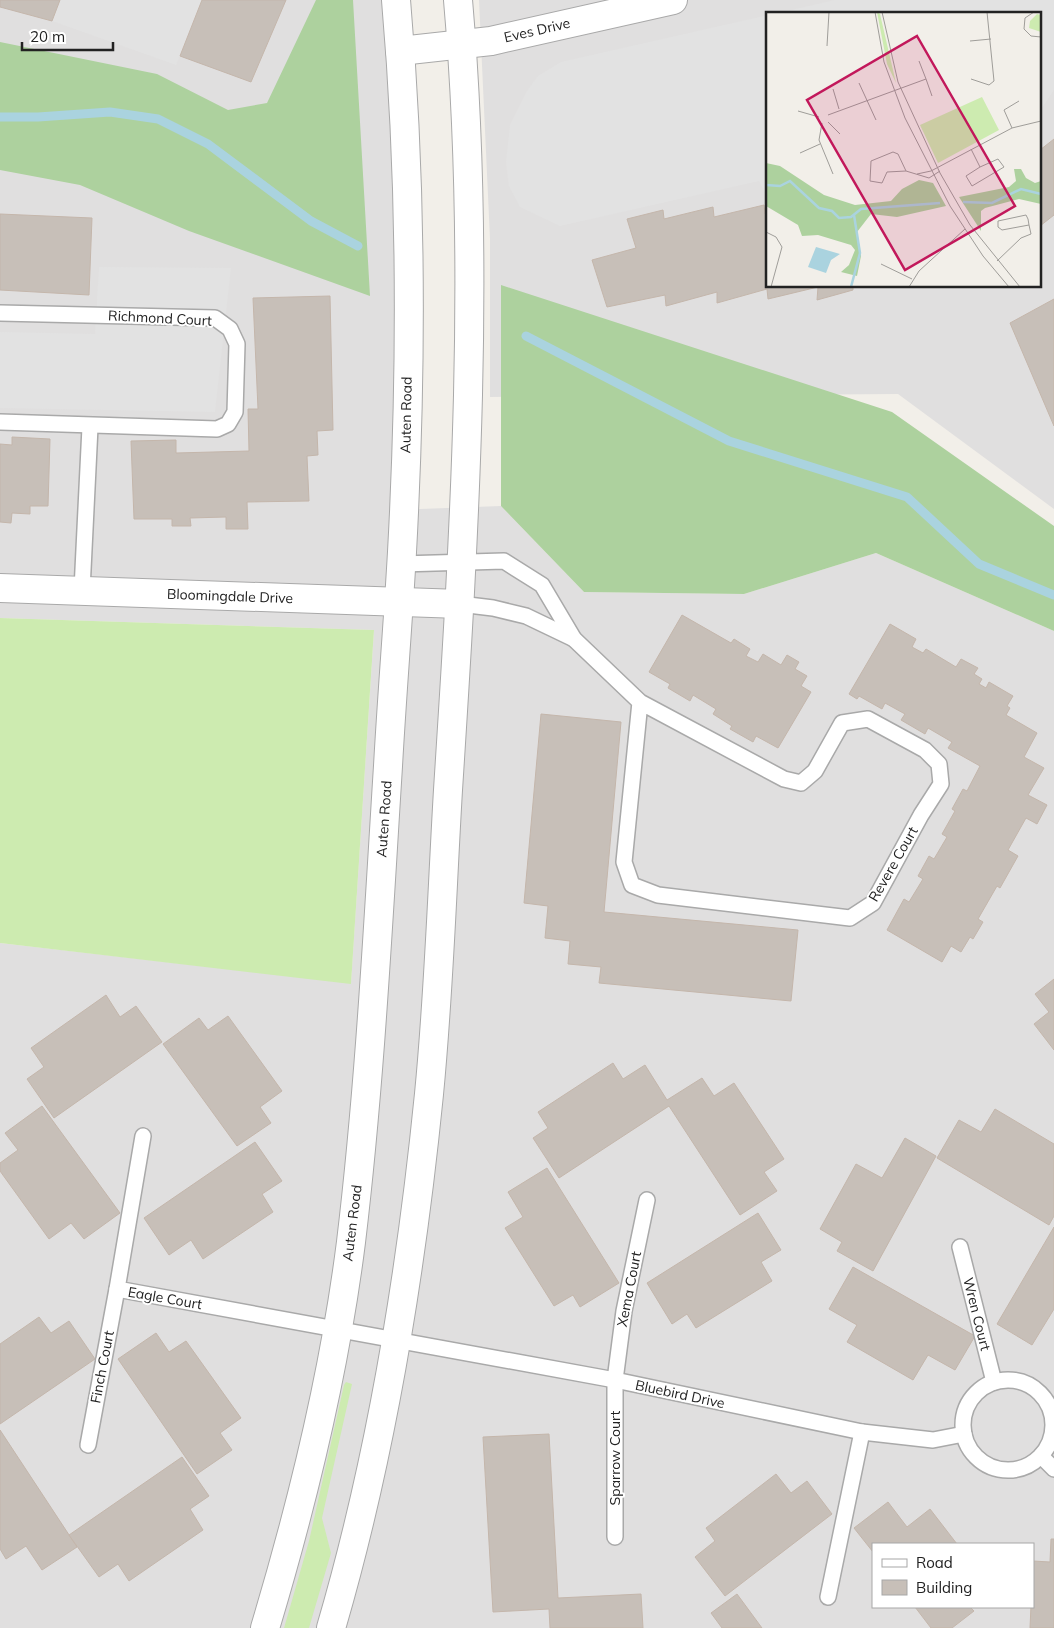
<svg xmlns="http://www.w3.org/2000/svg" width="1054" height="1628" viewBox="0 0 1054 1628" font-family="Mulish,sans-serif">
<rect width="100%" height="100%" fill="#f2efe9"/>
<!-- residential -->
<g fill="#e0dfdf" fill-rule="evenodd">
<path d="M0 0H396L400 51 393 510 501 506 584 592 744 594 876 553 1054 631V1628H0V943L351 983 374 630 0 618ZM873 1544H1033V1607H873Z"/>
<path d="M479 0H1054V509L898 394 490 397V239ZM768 14H1040V286H768Z"/>
</g>
<!-- grass -->
<g fill="#cdebb0">
<path d="M0 618 374 630 351 984 0 943Z"/>
<path d="M346 1382 352 1384 322 1518 331 1553 309 1628H284L309 1541 344 1385Z"/>
</g>
<!-- forest -->
<g fill="#add19e">
<path d="M316 0H353L370 296 189 231 80 185 0 170V42L157 74 228 110 267 103Z"/>
<path d="M501 285 892 412 1054 526V631L876 553 744 594 584 592 501 506Z"/>
</g>
<!-- parking -->
<g fill="#e2e2e2">
<path d="M60 0H202L176 65 52 21Z"/>
<path d="M835 0H1054V90L1040 111V14H774Z"/>
<path d="M768 15V198L759 181 560 226 520 207 509 186 506 162 510 125 527 91 538 76 561 62Z"/>
<path d="M99 267 231 268 215 412 0 408V332L95 334Z"/>
</g>
<g fill="none" stroke-linecap="round" stroke-linejoin="round">
<!-- stream -->
<g stroke="#aad3df" stroke-width="9">
<path d="M0 117H38L110 112 158 119 208 144 311 221 358 246"/>
<path d="M526 336 729 441 907 497 979 564 1054 595"/>
</g>
</g>
<!-- building -->
<g fill="#c7bfb8" stroke="#c4b6ab">
<path d="M0 0H60L52 21 0 7Z"/>
<path d="M202 0H286L251 82 180 56Z"/>
<path d="M1054 139V215L1040 226V150Z"/>
<path d="M764 205 765 214 768 213V286H853V290L817 300 818 287 768 299 767 289 717 303V292L666 306 665 295 607 307 592 260 636 248 627 219 663 210 664 219 713 207 714 217Z"/>
<path d="M0 214 92 218 89 295 0 290Z"/>
<path d="M330 296 333 430 317 431 318 455 307 456 309 501 247 502 248 529H226V517L190 518 191 526H172V519H134L131 441 176 440V453L249 451 248 409H258L253 298Z"/>
<path d="M1054 299V426L1010 323Z"/>
<path d="M12 437 50 439 48 506H30V514L12 513 11 523 0 522V444L12 445Z"/>
<path d="M682 615 731 643 734 639 750 649 746 656 758 662 763 654 781 665 787 655 799 662 795 669 807 676 801 686 811 692 778 748 756 736 753 742 730 729 732 726 713 714 716 709 693 695 690 701 668 688 670 684 649 672Z"/>
<path d="M890 624 916 639 912 647 923 653 926 649 956 667 961 659 978 668 974 674 982 679 979 684 986 688 989 682 1013 696 1007 706 1010 708 1006 715 1037 733 1024 757 1044 768 1028 795 1047 805 1037 824 1026 818 1008 850 1018 856 1000 888 997 886 978 919 983 922 973 939 970 937 961 952 951 946 942 962 887 930 904 899 909 902 923 879 918 876 929 856 934 859 947 837 942 834 955 811 952 809 963 789 967 791 980 766 948 748 952 742 928 728 925 734 901 720 905 714 885 703 882 709 859 696 857 699 849 694Z"/>
<path d="M541 714 621 722 604 912 798 930 791 1001 599 983 601 967 568 964 570 941 545 938 548 906 524 903Z"/>
<path d="M1054 979V1050L1034 1024 1049 1012 1035 994Z"/>
<path d="M106 995 120 1017 136 1006 162 1042 54 1118 27 1079 44 1067 31 1048Z"/>
<path d="M228 1016 282 1091 260 1107 271 1123 237 1146 163 1044 199 1018 208 1030Z"/>
<path d="M613 1063 623 1079 645 1065 667 1100 702 1078 714 1096 734 1083 784 1159 764 1172 777 1191 740 1215 669 1106 559 1178 533 1138 548 1128 538 1112Z"/>
<path d="M42 1106 120 1213 84 1239 71 1223 49 1239 0 1171V1163L18 1150 5 1133Z"/>
<path d="M995 1109 1054 1144V1216L1049 1225 937 1158 959 1120 981 1132Z"/>
<path d="M905 1138 936 1156 873 1271 837 1251 842 1242 820 1229 856 1164 882 1178Z"/>
<path d="M255 1142 282 1181 262 1194 273 1212 203 1259 191 1240 169 1255 144 1218Z"/>
<path d="M547 1168 619 1283 580 1307 573 1295 554 1306 505 1228 523 1217 508 1192Z"/>
<path d="M758 1213 781 1250 761 1262 772 1281 696 1328 687 1314 672 1324 647 1283Z"/>
<path d="M1054 1227V1309L1032 1345 997 1324Z"/>
<path d="M853 1267 975 1336 955 1370 928 1355 913 1380 847 1342 857 1325 829 1309Z"/>
<path d="M39 1317 51 1333 69 1321 95 1359 0 1424V1344Z"/>
<path d="M156 1333 169 1352 186 1341 241 1418 220 1433 232 1450 197 1474 118 1359Z"/>
<path d="M0 1430 77 1547 42 1570 26 1546 6 1559 0 1549Z"/>
<path d="M549 1434 558 1598 641 1594 643 1628H550L549 1609 493 1612 483 1437Z"/>
<path d="M182 1457 209 1496 190 1509 203 1530 129 1581 118 1564 99 1577 69 1535Z"/>
<path d="M776 1474 791 1493 807 1481 832 1514 725 1596 695 1557 715 1541 706 1528Z"/>
<path d="M888 1502 907 1527 930 1509 957 1544H873V1552L854 1528Z"/>
<path d="M1051 1539H1054V1628H1030L1033 1561 1050 1562Z"/>
<path d="M737 1594 762 1628H722L711 1613Z"/>
<path d="M915 1607H970L974 1611 952 1628H931Z"/>
</g>
<g fill="none" stroke-linecap="round" stroke-linejoin="round">
<defs>
<g id="service">
<path d="M0 313 215 318 230 329 237 344 235 412 228 424 217 429 0 422"/>
<path d="M401 564 504 561 542 585 574 639 640 702 784 779 801 783 815 771 842 723 868 719 925 750 939 764 941 784 921 815 873 903 850 918 658 895 632 885 624 862 640 702"/>
<path d="M82 590 90 427"/>
<path d="M460 604 493 608 526 616 574 639"/>
<path d="M143 1136 117 1289 615 1380 862 1432 933 1440 964 1434"/>
<path d="M960 1247 994 1382"/>
<circle cx="1008" cy="1425" r="45"/>
<path d="M88 1445 117 1289"/>
<path d="M1041 1456 1054 1469"/>
<path d="M615 1537V1380L624 1311 647 1200"/>
<path d="M828 1597 862 1432"/>
</g>
<g id="minor">
<path d="M400 51 491 41 673 0"/>
<path d="M0 588 460 604"/>
</g>
<g id="tertiary">
<path d="M265 1628C302 1505 335 1369 351 1242 370 1084 378 925 388 766 392 694 398 623 402 552 412 368 412 183 396 0"/>
<path d="M331 1628C382 1454 411 1274 429 1094 439 993 442 891 448 790 465 527 481 263 458 0"/>
</g>
</defs>
<!-- service casing -->
<use href="#service" stroke="#a9a9a9" stroke-width="18"/>
<!-- minor casing -->
<use href="#minor" stroke="#a9a9a9" stroke-width="30"/>
<!-- tertiary casing -->
<use href="#tertiary" stroke="#a9a9a9" stroke-width="30"/>
<!-- service -->
<use href="#service" stroke="#fff" stroke-width="15"/>
<!-- minor -->
<use href="#minor" stroke="#fff" stroke-width="28"/>
<!-- tertiary -->
<use href="#tertiary" stroke="#fff" stroke-width="28"/>
</g>
<g text-anchor="middle" stroke-width="4" stroke-linejoin="round" paint-order="stroke">
<!-- street labels -->
<g font-size="14" fill="#222" stroke="#fff">
<text transform="translate(537 30) rotate(-13)" y="5">Eves Drive</text>
<text transform="translate(160 318) rotate(3)" y="5">Richmond Court</text>
<text transform="translate(406 415) rotate(-89)" y="5">Auten Road</text>
<text transform="translate(230 596) rotate(2)" y="5">Bloomingdale Drive</text>
<text transform="translate(384 819) rotate(-86)" y="5">Auten Road</text>
<text transform="translate(893 864) rotate(-60)" y="5">Revere Court</text>
<text transform="translate(352 1223) rotate(-83)" y="5">Auten Road</text>
<text transform="translate(629 1289) rotate(-79)" y="5">Xema Court</text>
<text transform="translate(165 1298) rotate(10)" y="5">Eagle Court</text>
<text transform="translate(977 1314) rotate(76)" y="5">Wren Court</text>
<text transform="translate(102 1367) rotate(-79)" y="5">Finch Court</text>
<text transform="translate(680 1394) rotate(12)" y="5">Bluebird Drive</text>
<text transform="translate(615 1458) rotate(-90)" y="5">Sparrow Court</text>
</g>
</g>
<!-- overview -->
<g transform="translate(766 12)">
<rect width="275" height="275" fill="#f2efe9"/>
<path d="M111 0 114 2 130 71 121 52ZM271 2 275 3V20L263 16 264 9ZM216 85 233 118 172 151 154 113Z" fill="#cdebb0"/>
<path d="M0 151 14 154 58 183 89 193 125 189 136 177 153 168 167 171 180 194 131 205 105 202 91 220 95 244 91 264 75 260 83 253 89 238 85 233 52 223 36 224 32 213 0 194ZM248 157H255L260 166 269 171 275 169V192L253 187 219 196 215 199V219L193 185 243 175 250 169Z" fill="#add19e"/>
<path d="M50 235 74 242 65 248 60 261 42 255Z" fill="#aad3df"/>
<path fill="none" stroke="#aad3df" stroke-width="2.5" d="M0 173 14 174 24 169 53 196 66 199 73 206 85 205 95 197 174 191M197 190 226 191 255 177 275 182M85 275 94 241 88 203"/>
<path fill="none" stroke="#9f9d99" stroke-width="1" d="M109 0 118 50 139 106 184 194 217 244 243 275M116 0 132 70 174 161 204 213 254 275M268 0 259 6 258 17 265 24 275 25M204 29 225 27M61 34 63 0M153 49 160 67M205 67 223 73 228 69 221 0M93 71 110 108M67 77 73 97M32 99 53 105M62 103 160 67 166 84M62 110 74 122M56 111 53 128 67 162M246 116 238 98 253 89M205 137 214 155 200 164 206 174 238 155 232 147 214 155M34 141 54 132M140 159 132 142 127 140 105 149 104 169 116 171 121 160 140 159 163 166 174 159M151 162 165 159 246 116 275 109M0 220 10 225 16 235 5 275M231 249 255 226 265 222 263 213 262 207 260 203 232 209V215L236 218 263 213M115 252 146 267M143 275 153 259 199 217"/>
<path fill="#c2185b" fill-opacity="0.15" stroke="#c2185b" stroke-width="2.5" d="M151 24 249 194 139 258 41 88Z"/>
<rect width="275" height="275" fill="none" stroke="#222" stroke-width="2.5"/>
</g>
<!-- legend -->
<rect x="872" y="1543" width="162" height="65" fill="#ffffff" stroke="#a7a7a7"/>
<rect x="882" y="1559" width="25" height="8" fill="#ffffff" stroke="#a7a7a7"/>
<text x="916" y="1568" font-size="15" fill="#222222">Road</text>
<rect x="882" y="1580" width="25" height="15" fill="#c7bfb8" stroke="#a7a7a7"/>
<text x="916" y="1593" font-size="15" fill="#222222">Building</text>
<!-- scale -->
<path d="M22 42v8h91v-8" fill="none" stroke="#222222" stroke-width="2.5"/>
<text x="30" y="42" font-size="15" fill="#222222" stroke="#ffffff" stroke-width="4" paint-order="stroke">20 m</text>
</svg>
